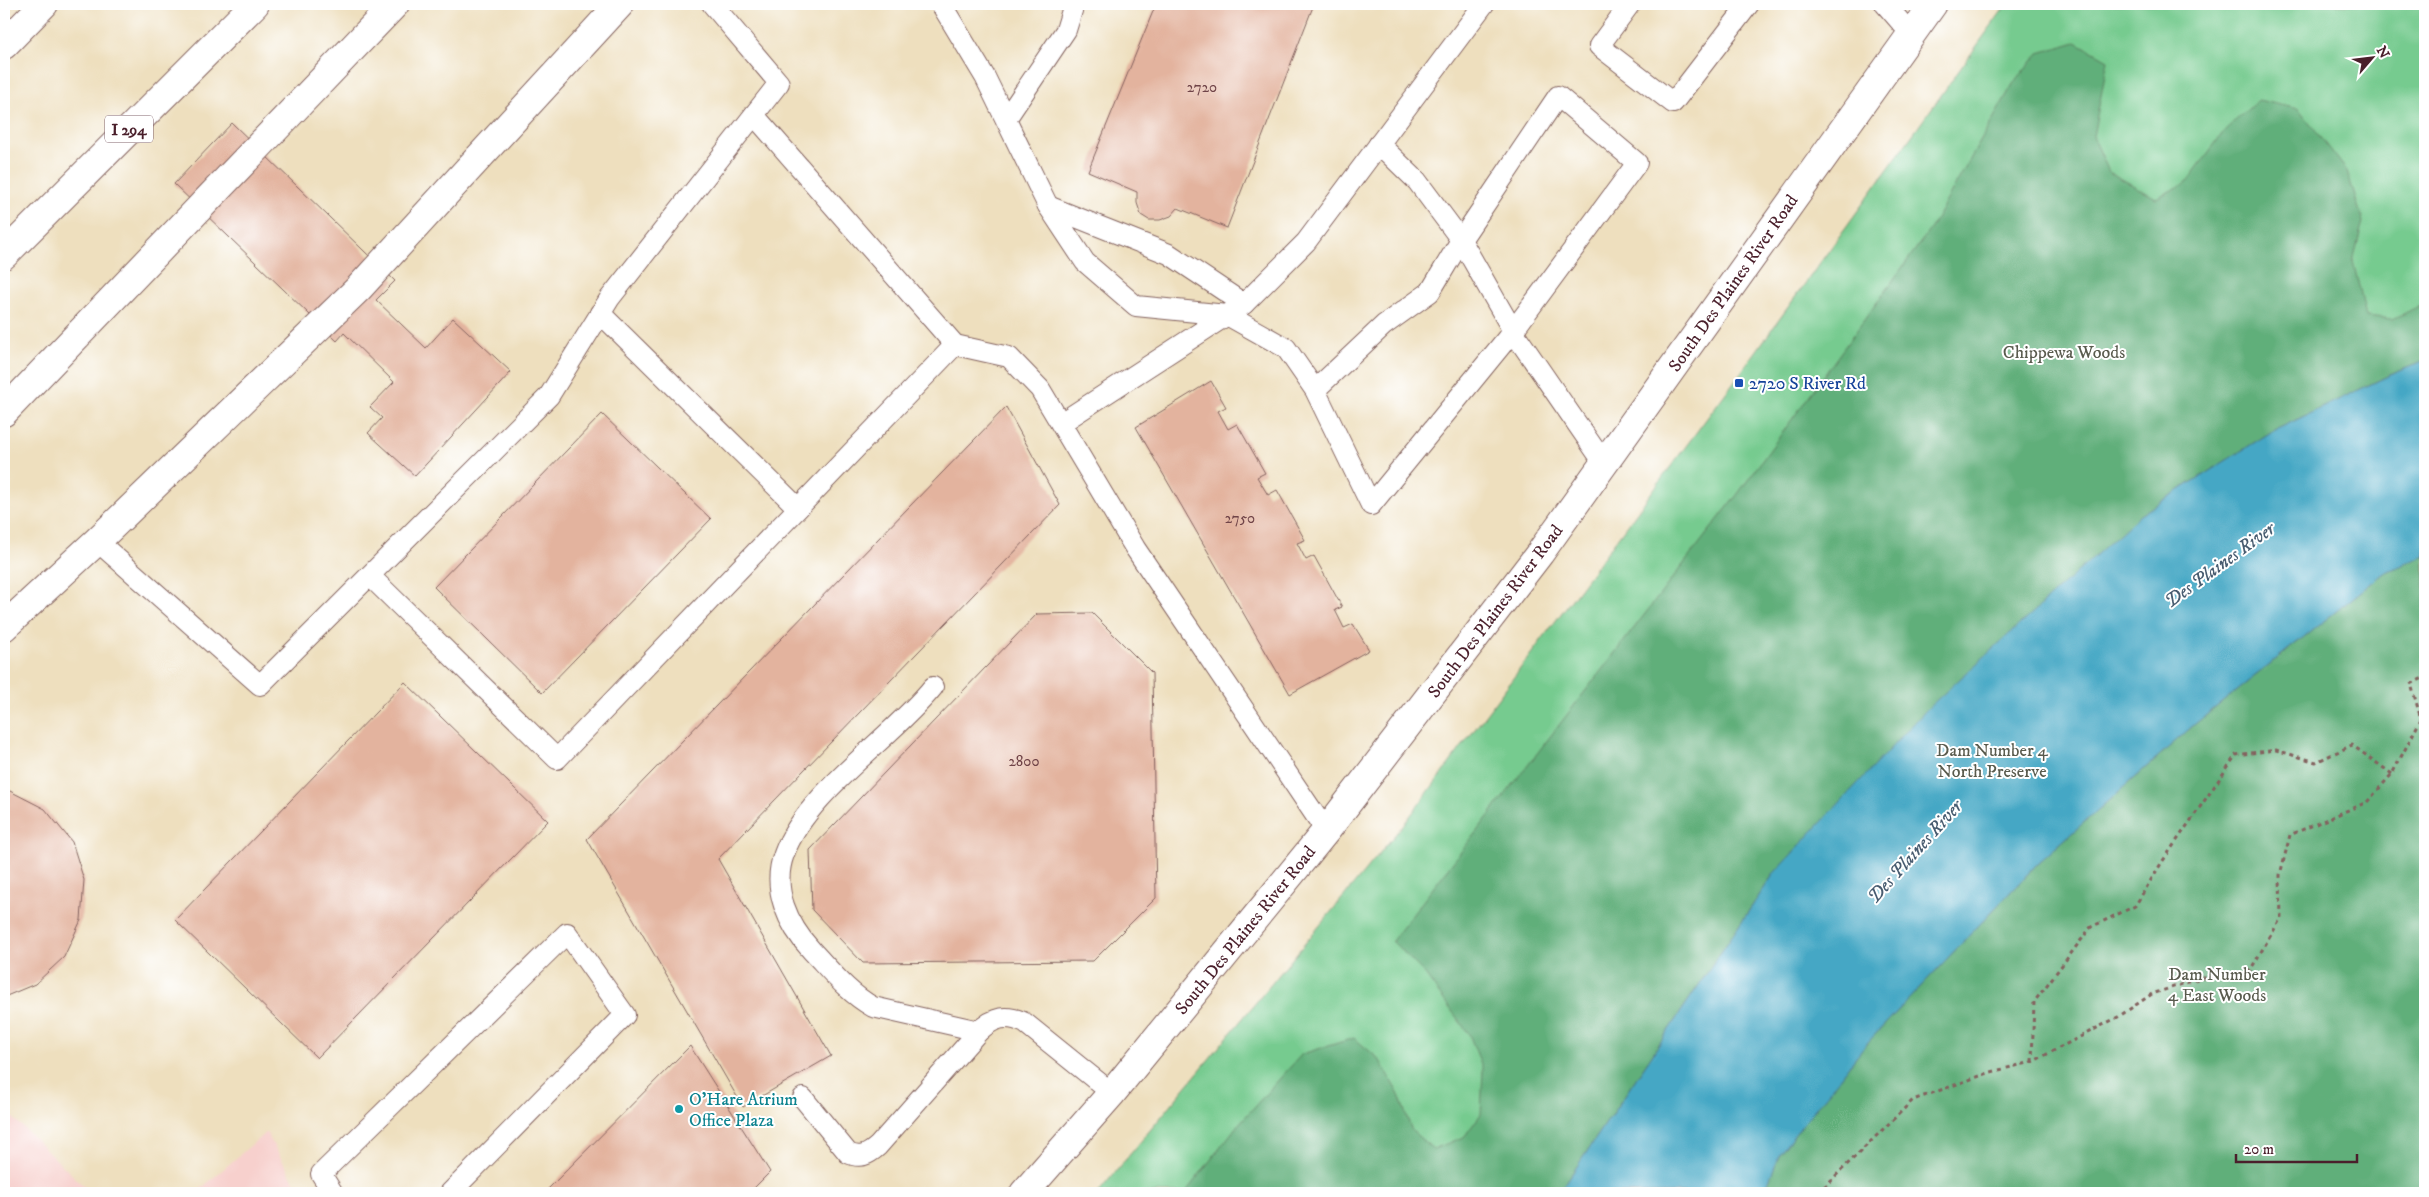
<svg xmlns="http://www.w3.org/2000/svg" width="2429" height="1197" viewBox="0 0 2429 1197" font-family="'IM FELL DW Pica',serif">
<rect width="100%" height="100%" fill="#fff"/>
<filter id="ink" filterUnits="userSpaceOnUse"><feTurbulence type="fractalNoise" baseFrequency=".02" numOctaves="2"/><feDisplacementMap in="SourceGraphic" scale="10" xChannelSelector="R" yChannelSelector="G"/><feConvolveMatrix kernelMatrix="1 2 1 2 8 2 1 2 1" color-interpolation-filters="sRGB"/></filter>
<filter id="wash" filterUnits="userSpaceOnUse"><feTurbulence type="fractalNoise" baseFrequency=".0096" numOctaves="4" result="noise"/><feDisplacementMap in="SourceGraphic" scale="20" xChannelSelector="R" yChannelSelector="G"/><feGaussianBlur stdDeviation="1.12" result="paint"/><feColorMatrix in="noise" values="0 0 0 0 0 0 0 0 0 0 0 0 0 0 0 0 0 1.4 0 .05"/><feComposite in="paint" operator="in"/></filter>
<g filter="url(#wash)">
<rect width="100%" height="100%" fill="#eedfbe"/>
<!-- built -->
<g fill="#f7d0cd">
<path d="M4 1109 91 1193H4Z"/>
<path d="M266 1132 301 1193H196Z"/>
</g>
<!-- green -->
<path fill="#76cb8f" stroke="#60755d" d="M2007 4H2425V1193H1098L1408 819 1739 375Z"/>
<!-- forest -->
<g fill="#60af7a" stroke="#556752">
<path d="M2076 42 2108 60 2093 136 2109 172 2156 198 2186 183 2225 130 2258 100 2299 109 2347 171 2363 222 2353 261 2366 316 2393 319 2425 303V361L2394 373 2271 432 2140 515 1775 872 1559 1193H1185L1237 1126 1302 1054 1354 1038 1379 1059 1399 1095 1412 1131 1433 1149 1464 1137 1481 1114 1483 1069 1469 1034 1423 972 1392 941 1737 495 1931 228 2013 84 2039 53Z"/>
<path d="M2425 555V1193H1764L1780 1153 1869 1041 2037 864 2195 724 2384 573Z"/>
</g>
<!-- water -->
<path fill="#45a7c5" stroke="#486378" d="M2425 361V555L2384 573 2195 724 2037 864 1869 1041 1780 1153 1764 1193H1559L1775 872 1929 707 2140 515 2271 432 2394 373Z"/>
<g id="blocks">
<!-- building -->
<g fill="#e3b39e">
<path d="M1156 4H1314L1227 228 1178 208 1171 216 1160 220H1149L1141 215 1137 203V192L1088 171Z"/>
<path d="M232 123 395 281 376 300 426 348 453 318 511 372 415 476 368 433 382 418 370 407 394 382 344 333 337 341 174 184Z"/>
<path d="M1211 381 1226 407 1218 411 1228 429 1237 424 1265 473 1257 477 1268 495 1277 490 1305 540 1297 543 1306 560 1314 556 1342 607 1335 610 1344 628 1353 624 1369 650 1290 694 1136 427Z"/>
<path d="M1006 407 1060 505 718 859 831 1056 743 1107 587 839Z"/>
<path d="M602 414 711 519 542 693 434 587Z"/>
<path d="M1092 613 1152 673 1156 898 1093 961 863 963 812 910 810 850 1037 614Z"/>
<path d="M405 682 548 821 317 1058 175 920Z"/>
<path d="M4 788 45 809 72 842 84 880 81 920 64 957 35 984 4 997Z"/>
<path d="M690 1046 770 1172 749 1193H544Z"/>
</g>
</g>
</g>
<g filter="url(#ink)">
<use href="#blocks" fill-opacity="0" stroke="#83625e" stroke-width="1"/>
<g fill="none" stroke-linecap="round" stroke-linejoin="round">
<defs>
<g id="lane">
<path d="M941 4 985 77 1048 206"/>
<path d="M1630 4 1599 46 1673 103 1749 4"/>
<path d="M1885 4 1911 34"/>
<path d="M1006 119 1066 30 1074 4"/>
<path d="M1379 144 1417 181 1461 240 1513 331 1604 463"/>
<path d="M1244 304 1169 254 1048 206 1085 262 1136 306 1227 315 1286 348 1315 390 1371 505 1513 331 1637 163 1558 96 1461 240 1430 292 1384 325 1315 390"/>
<path d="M600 313 798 508"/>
<path d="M955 345 1009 357 1040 389 1135 548 1326 831"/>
<path d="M1061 423 1244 304 1306 242 1484 4"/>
<path d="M97 541 260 685 549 396 610 298 779 83 712 4"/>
<path d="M370 576 557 759 955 345 754 115"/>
<path d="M933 687C892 738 805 794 784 854 771 889 788 925 812 951 831 971 848 993 873 1007L979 1031"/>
<path d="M803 1098 848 1153C860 1159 868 1155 878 1146L979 1031C994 1017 1007 1014 1025 1023L1112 1093"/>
<path d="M333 1193 321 1174 567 933 625 1015 450 1193"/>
</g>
<path id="secondary" d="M1024 1193 1112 1093 1326 831 1540 553 1933 4"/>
<g id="highway">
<path d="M4 45 44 4"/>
<path d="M4 255 255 4"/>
<path d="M4 412 395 4"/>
<path d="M4 627 97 541 358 289 620 4"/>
</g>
</defs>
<!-- lane casing -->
<use href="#lane" stroke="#83625e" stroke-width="22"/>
<!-- secondary casing -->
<use href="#secondary" stroke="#83625e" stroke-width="30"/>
<!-- highway casing -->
<use href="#highway" stroke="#83625e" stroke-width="30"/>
<!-- path -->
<g stroke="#83625e" stroke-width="3" stroke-dasharray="4 4" stroke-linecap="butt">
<path d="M2032 1062 2034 1002 2091 927 2135 906 2162 862 2236 755 2276 750 2316 762 2352 745 2392 774"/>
<path d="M1818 1193 1913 1100 1991 1072 2032 1062 2118 1017 2152 994 2201 978 2248 974 2281 918 2280 875 2290 835 2367 802 2392 774 2421 719 2411 684 2425 677"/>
</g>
<!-- lane -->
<use href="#lane" stroke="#fff" stroke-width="20"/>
<!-- secondary -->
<use href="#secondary" stroke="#fff" stroke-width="28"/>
<!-- highway -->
<use href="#highway" stroke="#fff" stroke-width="28"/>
</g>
</g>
<!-- markers -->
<rect fill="#1a4fb4" stroke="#fff" stroke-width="2" x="1734" y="378" width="10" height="10" rx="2.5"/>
<circle fill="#0f9aa8" stroke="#fff" stroke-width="2" cx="679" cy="1109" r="5"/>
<g text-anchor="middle" stroke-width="4" stroke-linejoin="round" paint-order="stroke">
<!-- number labels -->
<g font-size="15" fill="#704448">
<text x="1202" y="92">2720</text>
<text x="1240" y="523">2750</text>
<text x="1024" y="766">2800</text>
</g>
<!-- shield labels -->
<rect fill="#fff" stroke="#80626b" stroke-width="1" x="105" y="115.5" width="48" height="27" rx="4"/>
<g font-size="16" font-weight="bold" fill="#4a1f2b">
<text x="129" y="135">I 294</text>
</g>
<!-- street labels -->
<g font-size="18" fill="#4a1f2b" stroke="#fff">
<text transform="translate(1733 283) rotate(-55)" y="6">South Des Plaines River Road</text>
<text transform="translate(1495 611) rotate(-53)" y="6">South Des Plaines River Road</text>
<text transform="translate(1245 930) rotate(-51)" y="6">South Des Plaines River Road</text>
</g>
<!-- park labels -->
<g font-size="18" fill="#595b4e" stroke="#fff">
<text x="2064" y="358">Chippewa Woods</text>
<text x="1992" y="756">Dam Number 4<tspan x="1992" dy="21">North Preserve</tspan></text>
<text x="2217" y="980">Dam Number<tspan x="2217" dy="21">4 East Woods</tspan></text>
</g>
<!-- transit labels -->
<g font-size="18" fill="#164399" stroke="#fff" text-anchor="start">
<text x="1749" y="389">2720 S River Rd</text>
</g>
<!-- culture labels -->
<g font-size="18" fill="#0d838f" stroke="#fff" text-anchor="start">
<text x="689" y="1105">O'Hare Atrium<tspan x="689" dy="21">Office Plaza</tspan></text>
</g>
<!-- water labels -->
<g font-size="19" font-style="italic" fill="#485c70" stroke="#fff">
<text transform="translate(2219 564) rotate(-36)" y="7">Des Plaines River</text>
<text transform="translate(1914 851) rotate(-48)" y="7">Des Plaines River</text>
</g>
</g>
<!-- margin -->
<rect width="2429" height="1197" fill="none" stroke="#fff" stroke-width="20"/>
<!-- north arrow -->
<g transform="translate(2372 58) rotate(62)" stroke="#ffffff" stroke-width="4" paint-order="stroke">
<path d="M0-4L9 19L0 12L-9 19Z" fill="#4a1f2b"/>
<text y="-8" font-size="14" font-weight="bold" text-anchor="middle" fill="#4a1f2b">N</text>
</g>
<!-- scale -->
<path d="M2236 1154v8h121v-8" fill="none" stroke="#4a1f2b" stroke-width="2.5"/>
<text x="2244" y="1154" font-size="15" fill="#4a1f2b" stroke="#ffffff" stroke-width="4" paint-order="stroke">20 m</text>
</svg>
